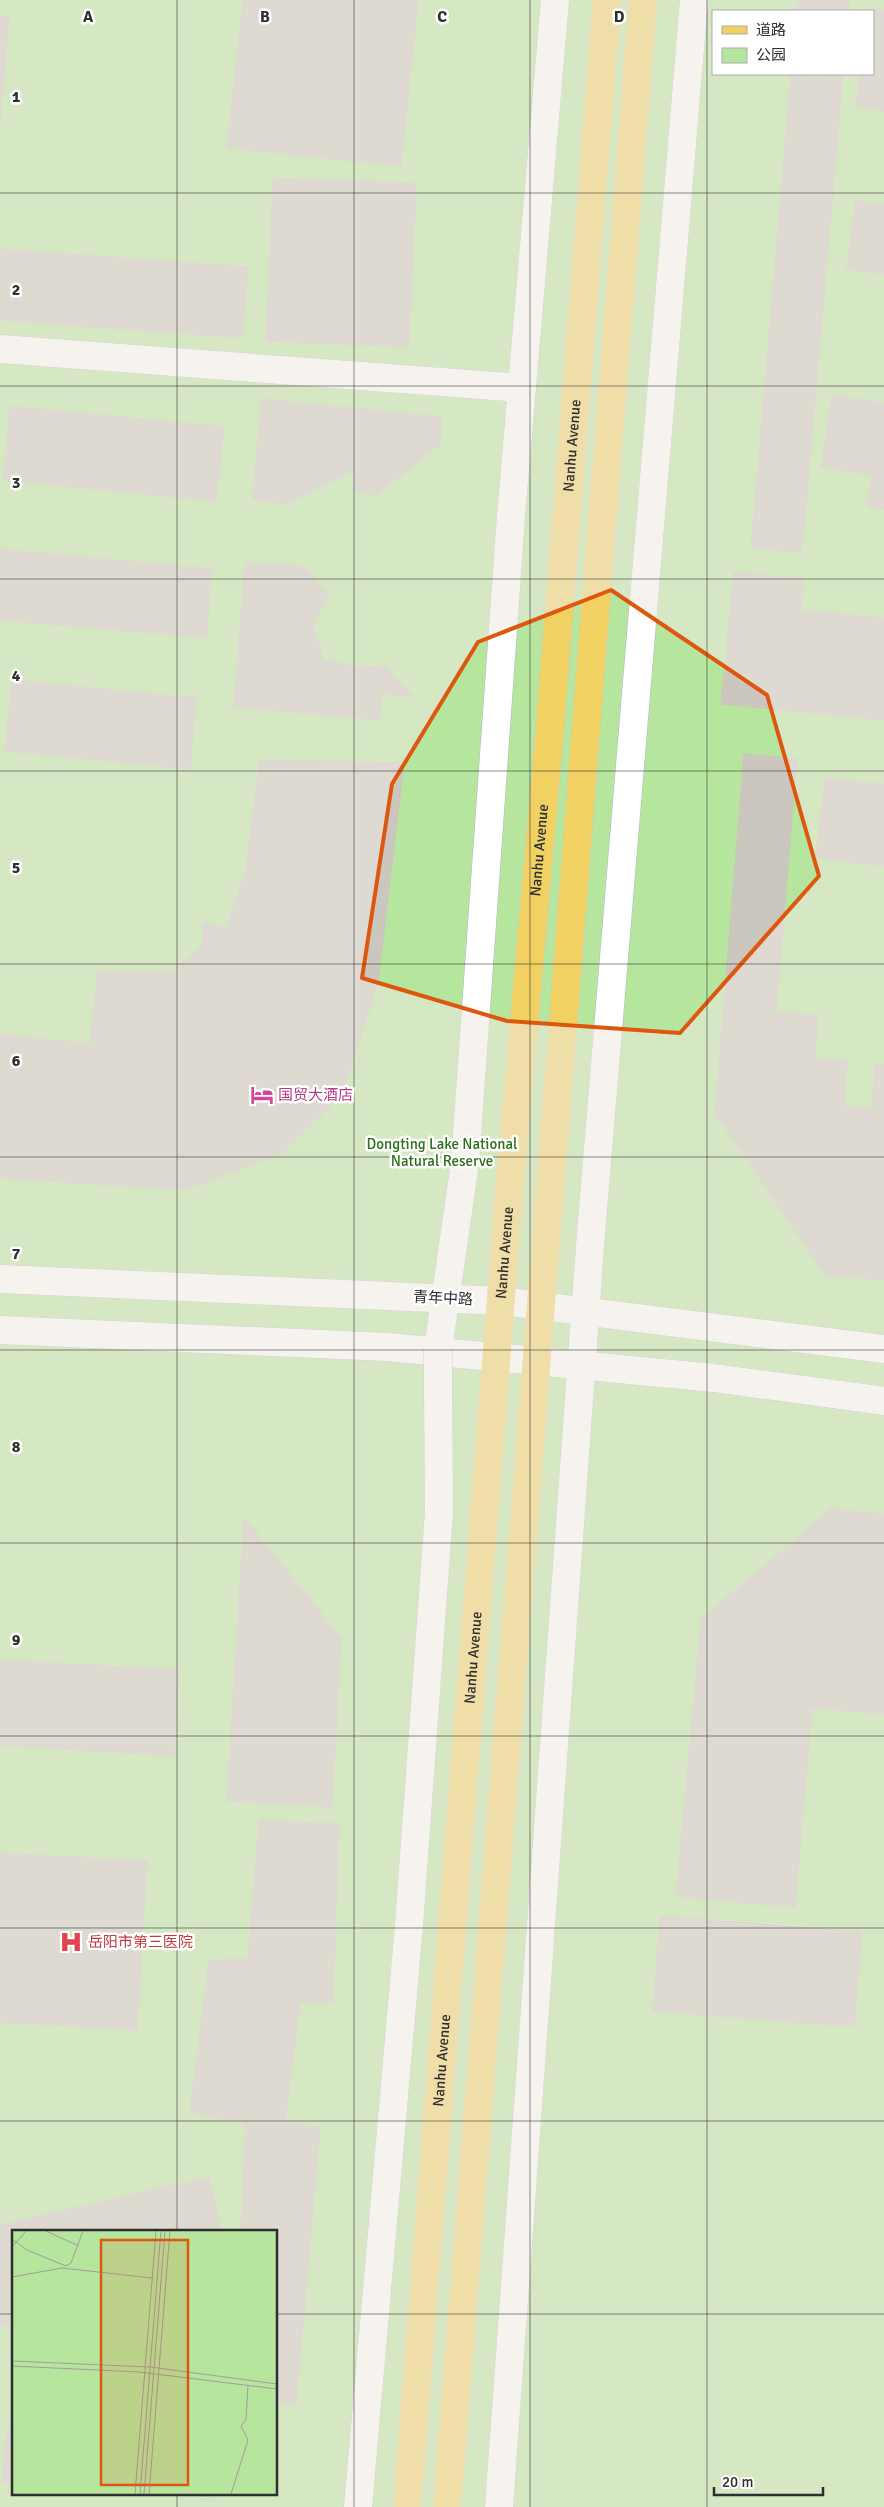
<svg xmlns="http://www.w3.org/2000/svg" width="884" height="2507" viewBox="0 0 884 2507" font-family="Signika,'Noto Sans SC',sans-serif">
<rect width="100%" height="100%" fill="#efe9e1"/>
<!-- green -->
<path fill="#b6e59e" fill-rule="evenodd" d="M0 0H884V2507H0ZM713 11H873V74H713ZM14 2231H276V2493H14Z"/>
<!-- building -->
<g fill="#cbc7bf" stroke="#cbc5ba">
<path d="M243 0 418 1 401 166 227 148Z"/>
<path d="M798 0H849L848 11H797Z"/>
<path d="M868 9 884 11V111L856 107 860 74H873V11H868Z"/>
<path d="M0 16 9 17 0 123Z"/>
<path d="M791 74H843L802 552 751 548Z"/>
<path d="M273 178 416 183 409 347 266 341Z"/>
<path d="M855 201 884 205V274L847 269Z"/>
<path d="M0 249 248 267 242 338 0 320Z"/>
<path d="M832 395 884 403V509L867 507 872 475 821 467Z"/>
<path d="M262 399 442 417 440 445 375 495 354 492V471L288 504 252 500Z"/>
<path d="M10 406 224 427 216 501 3 480Z"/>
<path d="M0 549 212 569 206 638 0 620Z"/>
<path d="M245 563 303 566 328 594 313 625 323 659 350 666 386 667 413 697 382 693 379 720 234 707Z"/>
<path d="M734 572 804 579 801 610 884 618V720L721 704Z"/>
<path d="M12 680 196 698 190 769 5 751Z"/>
<path d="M744 754 797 759 776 1012 818 1015 815 1058 847 1061 844 1107 872 1109 875 1065H884V1280L825 1275 715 1113Z"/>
<path d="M260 760 404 763 378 982 342 1094 282 1153 186 1190 0 1178V1034L90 1044 98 971H172L203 945V923L226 928 245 875Z"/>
<path d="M825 778 884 784V866L816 858Z"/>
<path d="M831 1509 884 1514V1714L812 1708 795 1907 676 1897 701 1619Z"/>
<path d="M244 1517 341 1638 332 1807 227 1801Z"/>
<path d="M0 1660 179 1670 174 1756 0 1745Z"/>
<path d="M259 1820 339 1824 333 2002 300 2004 285 2121 320 2128 296 2404 276 2402V2231H241L246 2124 190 2112 209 1961 248 1958Z"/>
<path d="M0 1853 147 1861 137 2030 0 2022Z"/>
<path d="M660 1916 862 1932 854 2027 653 2011Z"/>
<path d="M209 2177 221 2231H14V2324L0 2327V2225Z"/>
<path d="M14 2425V2483H2L6 2432Z"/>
<path d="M157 2493H214L213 2497Z"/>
</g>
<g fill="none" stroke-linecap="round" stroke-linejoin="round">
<defs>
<path id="street" d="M0 349 522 388"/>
<g id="secondary">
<path d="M0 1279 502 1301 884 1349"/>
<path d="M0 1330 388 1347 714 1378 884 1401"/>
<path d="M438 1349 465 1163 511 516 555 0"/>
<path d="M358 2507 409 1925 439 1512 438 1384"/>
<path d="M499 2507 591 1233 694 0"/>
</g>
<g id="primary">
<path id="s1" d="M407 2507 511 1169 548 750 607 0"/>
<path d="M447 2507 643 0"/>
</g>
</defs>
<!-- street casing -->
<use href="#street" stroke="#b4b7c1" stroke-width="29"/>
<!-- secondary casing -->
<use href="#secondary" stroke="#b4b7c1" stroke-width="29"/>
<!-- primary casing -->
<use href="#primary" stroke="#c9c9c9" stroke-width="29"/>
<!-- street -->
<use href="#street" stroke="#fff" stroke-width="28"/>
<!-- secondary -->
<use href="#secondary" stroke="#fff" stroke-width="28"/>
<!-- primary -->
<use href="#primary" stroke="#f2d163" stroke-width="28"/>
<defs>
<path id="secondary-bridge" d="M438 1349V1384"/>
</defs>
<!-- secondary-bridge casing -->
<use href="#secondary-bridge" stroke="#b4b7c1" stroke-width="29" stroke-linecap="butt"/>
<!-- secondary-bridge -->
<use href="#secondary-bridge" stroke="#fff" stroke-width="28"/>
</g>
<!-- marked area -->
<path d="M0 0H884V2507H0ZM611 590 767 695 819 876 680 1033 507 1021 362 978 392 784 478 642Z" fill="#efe9e1" fill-opacity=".55" fill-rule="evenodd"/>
<path fill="none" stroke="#df570e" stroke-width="4" stroke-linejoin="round" d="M611 590 767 695 819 876 680 1033 507 1021 362 978 392 784 478 642Z"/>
<!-- grid -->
<path fill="none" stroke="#2e2e2e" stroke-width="1" stroke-opacity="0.55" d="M177 0V2231M354 0V2507M530 0V2507M707 0V2507M0 193H884M0 386H884M0 579H884M0 771H884M0 964H884M0 1157H884M0 1350H884M0 1543H884M0 1736H884M0 1928H884M0 2121H884M0 2314H14M276 2314H884M177 2493V2507"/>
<!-- icons -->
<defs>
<symbol id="hotel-bare" viewBox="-9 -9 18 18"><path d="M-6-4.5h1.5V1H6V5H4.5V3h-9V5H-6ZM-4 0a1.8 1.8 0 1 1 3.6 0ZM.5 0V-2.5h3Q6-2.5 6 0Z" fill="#d1479c" stroke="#fff" stroke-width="2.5" paint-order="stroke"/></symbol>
<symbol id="hospital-bare" viewBox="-9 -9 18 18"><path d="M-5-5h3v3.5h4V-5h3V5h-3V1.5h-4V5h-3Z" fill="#e0444e" stroke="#fff" stroke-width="2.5" paint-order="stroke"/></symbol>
</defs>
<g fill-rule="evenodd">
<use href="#hotel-bare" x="246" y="1079" width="32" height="32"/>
<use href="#hospital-bare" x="55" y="1926" width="32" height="32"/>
</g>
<g text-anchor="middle" stroke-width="5" stroke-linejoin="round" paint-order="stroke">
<!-- street labels -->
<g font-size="15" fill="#2e2e2e" stroke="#fff">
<text dy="5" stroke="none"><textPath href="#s1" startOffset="2068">Nanhu Avenue</textPath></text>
<text dy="5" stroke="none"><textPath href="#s1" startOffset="1662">Nanhu Avenue</textPath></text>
<text dy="5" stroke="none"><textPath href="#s1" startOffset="1258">Nanhu Avenue</textPath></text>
<text transform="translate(443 1298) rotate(3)" y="5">青年中路</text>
<text dy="5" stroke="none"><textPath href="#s1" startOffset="852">Nanhu Avenue</textPath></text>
<text dy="5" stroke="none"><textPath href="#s1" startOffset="448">Nanhu Avenue</textPath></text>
</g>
<!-- hotel labels -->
<g font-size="15" fill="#b23c85" stroke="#fff" text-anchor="start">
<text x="278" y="1100">国贸大酒店</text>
</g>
<!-- park labels -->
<g font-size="15" fill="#2c6e1b" stroke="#fff">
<text x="442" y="1149">Dongting Lake National<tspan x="442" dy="17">Natural Reserve</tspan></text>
</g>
<!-- health labels -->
<g font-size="15" fill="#be3a42" stroke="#fff" text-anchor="start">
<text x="88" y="1947">岳阳市第三医院</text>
</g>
</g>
<!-- overview -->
<g transform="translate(12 2230)">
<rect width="265" height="265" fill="#efe9e1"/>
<path d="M0 1H265V264H0Z" fill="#b6e59e"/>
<path fill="none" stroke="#a29e99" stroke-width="1" d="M34 1 67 16M0 9 15 20 54 36 59 33 71 1M0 17 14 1M0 47 50 38 140 48M0 131 138 137 265 154M0 136 127 142 265 159M123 264 144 1M128 264 149 1M132 264 153 1M137 264 158 1M219 264 236 210 229 196 234 189 236 155"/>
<path fill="#df570e" fill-opacity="0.15" stroke="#df570e" stroke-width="2.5" d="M89 10H176V255H89Z"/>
<rect width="265" height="265" fill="none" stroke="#2e2e2e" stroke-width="2.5"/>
</g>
<g font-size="16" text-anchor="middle" font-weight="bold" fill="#2e2e2e" stroke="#fff" stroke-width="5" stroke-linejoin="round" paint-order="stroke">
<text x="88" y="22">A</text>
<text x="265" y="22">B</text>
<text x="442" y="22">C</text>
<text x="619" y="22">D</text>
<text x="16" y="102">1</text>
<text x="16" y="295">2</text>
<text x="16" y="488">3</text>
<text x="16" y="681">4</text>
<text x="16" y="873">5</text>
<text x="16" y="1066">6</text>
<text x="16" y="1259">7</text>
<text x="16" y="1452">8</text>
<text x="16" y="1645">9</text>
</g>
<!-- legend -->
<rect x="712" y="10" width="162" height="65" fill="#ffffff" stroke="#ababab"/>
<rect x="722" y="26" width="25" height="8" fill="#f2d163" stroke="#ababab"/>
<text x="756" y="35" font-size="15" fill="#2e2e2e">道路</text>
<rect x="722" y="48" width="25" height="15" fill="#b6e59e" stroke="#ababab"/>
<text x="756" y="60" font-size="15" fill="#2e2e2e">公园</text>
<!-- scale -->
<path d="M714 2487v8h109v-8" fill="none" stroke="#2e2e2e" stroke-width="2.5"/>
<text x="722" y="2487" font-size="15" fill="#2e2e2e" stroke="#ffffff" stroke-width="4" paint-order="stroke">20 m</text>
</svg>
